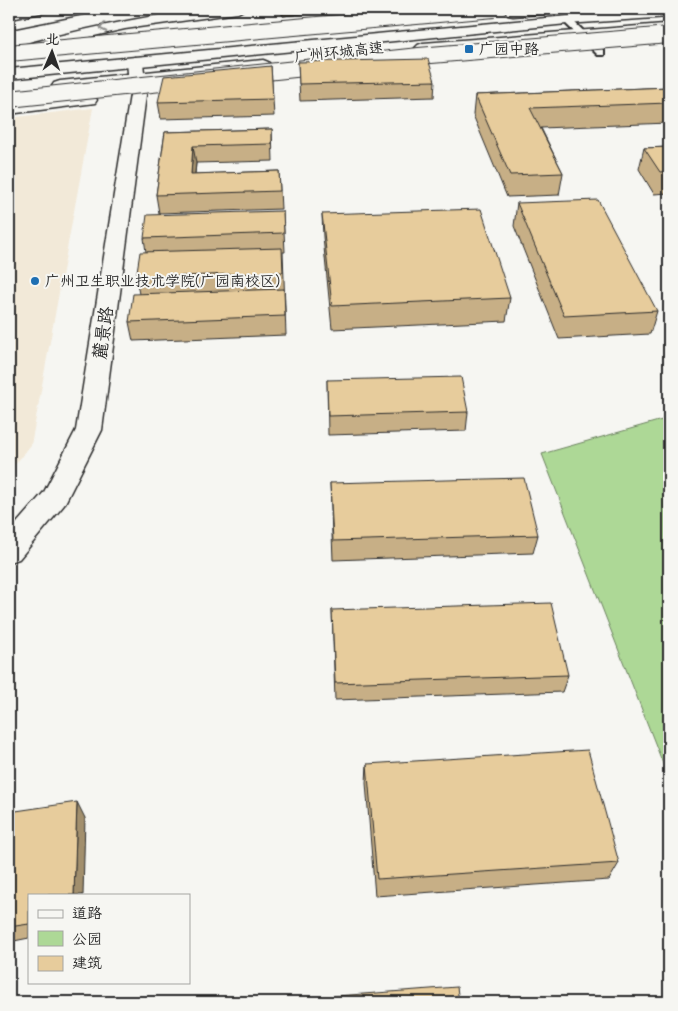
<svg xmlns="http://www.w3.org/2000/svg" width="678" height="1011" viewBox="0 0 678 1011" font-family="Mali,'LXGW WenKai TC',sans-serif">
<rect width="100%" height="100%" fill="#f6f6f2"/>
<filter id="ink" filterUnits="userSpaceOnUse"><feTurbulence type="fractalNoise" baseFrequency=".02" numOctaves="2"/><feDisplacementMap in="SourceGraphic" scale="10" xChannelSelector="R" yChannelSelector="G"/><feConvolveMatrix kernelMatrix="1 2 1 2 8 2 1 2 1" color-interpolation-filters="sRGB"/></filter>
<g filter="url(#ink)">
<!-- built -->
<path fill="#f2e9d8" d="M93 108 31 445 9 472V118Z"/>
<!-- green -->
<path fill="#add896" stroke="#6c8260" d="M669 418V779L542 454Z"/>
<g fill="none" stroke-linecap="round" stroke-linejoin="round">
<defs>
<path id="lane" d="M564 18H570L604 51V55H598L564 22Z"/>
<path id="secondary" d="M135 57 140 59 143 62 146 95 102 430 64 505 19 559 9 562V532L44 492 76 430 130 95 127 62 130 59Z"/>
<g id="primary">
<path d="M68 9H95L88 13 9 29V21Z"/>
<path d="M509 9H558L551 13 513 16 508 15 506 12Z"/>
<path d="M664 24 669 25V31L423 53 418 51 415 48 418 45 423 43Z"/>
<path d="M263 60 268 62 271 65 268 68 60 91 54 89 52 86 54 83 60 81Z"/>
<path d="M89 95 95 97 97 100 95 103 9 114V104Z"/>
</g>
<g id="highway">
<path d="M203 9H245L238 13 125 29 72 41 14 57 9 55V49C73 31 137 17 203 9Z"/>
<path d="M669 9V17L567 24 9 79V69L567 16Z"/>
</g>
</defs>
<!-- lane casing -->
<use href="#lane" stroke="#2b2b2b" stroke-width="4"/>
<!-- secondary casing -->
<use href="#secondary" stroke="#2b2b2b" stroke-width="3"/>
<!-- primary casing -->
<use href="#primary" stroke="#2b2b2b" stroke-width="3"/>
<!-- highway casing -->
<use href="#highway" stroke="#2b2b2b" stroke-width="3"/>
<!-- lane -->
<use href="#lane" fill="#f6f6f2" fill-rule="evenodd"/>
<!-- secondary -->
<use href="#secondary" fill="#f6f6f2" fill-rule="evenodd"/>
<!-- primary -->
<use href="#primary" fill="#f6f6f2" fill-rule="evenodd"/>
<!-- highway -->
<use href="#highway" fill="#f6f6f2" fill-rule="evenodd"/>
<defs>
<g id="highway-bridge">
<path d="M9 53 494 9"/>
<path d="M9 99 419 56 669 35"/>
</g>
</defs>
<!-- highway-bridge casing -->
<use href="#highway-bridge" stroke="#2b2b2b" stroke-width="18" stroke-linecap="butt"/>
<!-- highway-bridge -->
<use href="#highway-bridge" stroke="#f6f6f2" stroke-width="16"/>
</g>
<!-- wall -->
<g fill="#c7af86" stroke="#2b2b2b">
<path d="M278 9H319V12L283 16Z"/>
<path d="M298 62 435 81 434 97 300 101Z"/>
<path d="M271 66 274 116 161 119 158 102Z"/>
<path d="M669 87V123L541 128 563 173 559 195 507 197 473 115 475 95Z"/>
<path d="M272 129 273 161 196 163 195 174 279 171 281 209 159 213 156 195 165 132Z"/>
<path d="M669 147V193L654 194 639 169 644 148Z"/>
<path d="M517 203 657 311 650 334 559 339 514 226Z"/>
<path d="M283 211 285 252H283L286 335 133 341 129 322 139 294 136 278 146 252 144 238Z"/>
<path d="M322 214 510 298 506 321 332 329 323 237Z"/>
<path d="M669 270V279L667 276Z"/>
<path d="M327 380 468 412 466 431 328 435Z"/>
<path d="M330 483 538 535 533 553 333 560Z"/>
<path d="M332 610 568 675 562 692 335 700Z"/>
<path d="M367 764 619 863 609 880 375 896 366 783Z"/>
<path d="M9 812 85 818 29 895V938L9 942Z"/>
</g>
<!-- shaded-wall -->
<g fill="#a28f6d" stroke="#2b2b2b">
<path d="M282 9H319V12L283 16Z"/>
<path d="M193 146 196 163 193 192 191 174Z"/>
<path d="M77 802 85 818 83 895H74Z"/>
</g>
<!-- building -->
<g fill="#e7cc9c" stroke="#2b2b2b">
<path d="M428 59 435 81 299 84 298 62Z"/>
<path d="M271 66 273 99 158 102 164 76Z"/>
<path d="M669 87V103L530 108 563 173 510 175 475 95Z"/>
<path d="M272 129V144L193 146 191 174 279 171 280 191 156 195 165 132Z"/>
<path d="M669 147V171L660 172 644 148Z"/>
<path d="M598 200 657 311 564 316 517 203Z"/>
<path d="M481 209 510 298 332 306 322 214Z"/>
<path d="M283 211 284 233 144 238 147 215Z"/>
<path d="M282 248 283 272 136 278 140 252Z"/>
<path d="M284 289 285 316 129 322 133 294Z"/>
<path d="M461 377 468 412 328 416 327 380Z"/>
<path d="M524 478 538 535 333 541 330 483Z"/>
<path d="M551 603 568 675 335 683 332 610Z"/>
<path d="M588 750 619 863 377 879 367 764Z"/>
<path d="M77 802 74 895H29V924L9 927V812Z"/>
<path d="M457 987 459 1002H256Z"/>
<path d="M668 998 669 1002H609Z"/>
</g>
<!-- one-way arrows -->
<defs><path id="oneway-chevron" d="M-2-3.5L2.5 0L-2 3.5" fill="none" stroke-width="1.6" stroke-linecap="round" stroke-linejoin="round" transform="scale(1.25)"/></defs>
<use stroke="#90908e" href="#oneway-chevron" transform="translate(103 28) rotate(168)"/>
</g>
<!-- markers -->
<g fill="#1f6fb2" stroke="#f6f6f2" stroke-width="2">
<rect x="464" y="44" width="10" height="10" rx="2.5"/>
<circle cx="35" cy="281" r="5"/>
</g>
<g text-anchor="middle" stroke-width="4" stroke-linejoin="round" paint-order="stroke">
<!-- far-poi labels -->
<g font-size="15" fill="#2b2b2b" stroke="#f6f6f2" text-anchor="start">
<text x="479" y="54">广园中路</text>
<text x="45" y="286">广州卫生职业技术学院(广园南校区)</text>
</g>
<!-- far-street labels -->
<g font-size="15" fill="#2b2b2b" stroke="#f6f6f2">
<text transform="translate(339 52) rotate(-6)" y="5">广州环城高速</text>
</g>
<!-- street labels -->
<g font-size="18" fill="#2b2b2b" stroke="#f6f6f2">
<text transform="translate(103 333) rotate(-82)" y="6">麓景路</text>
</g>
</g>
<!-- margin -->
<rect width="678" height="1011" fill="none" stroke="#f6f6f2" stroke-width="30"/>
<rect x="15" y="15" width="648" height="981" fill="none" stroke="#2b2b2b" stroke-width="2" filter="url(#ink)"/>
<!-- legend -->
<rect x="28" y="894" width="162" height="90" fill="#f6f6f2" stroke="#a5a5a2"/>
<rect x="38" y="910" width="25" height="8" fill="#f6f6f2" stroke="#a5a5a2"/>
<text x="72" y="918" font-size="15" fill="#2b2b2b">道路</text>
<rect x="38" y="931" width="25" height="15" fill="#add896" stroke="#a5a5a2"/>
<text x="72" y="944" font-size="15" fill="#2b2b2b">公园</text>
<rect x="38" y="956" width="25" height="15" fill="#e7cc9c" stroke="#a5a5a2"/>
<text x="72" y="968" font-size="15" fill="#2b2b2b">建筑</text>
<!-- north arrow -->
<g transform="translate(52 52) rotate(2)" stroke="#f6f6f2" stroke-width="4" paint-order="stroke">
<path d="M0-4L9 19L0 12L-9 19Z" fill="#2b2b2b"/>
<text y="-8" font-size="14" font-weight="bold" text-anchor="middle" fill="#2b2b2b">北</text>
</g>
</svg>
